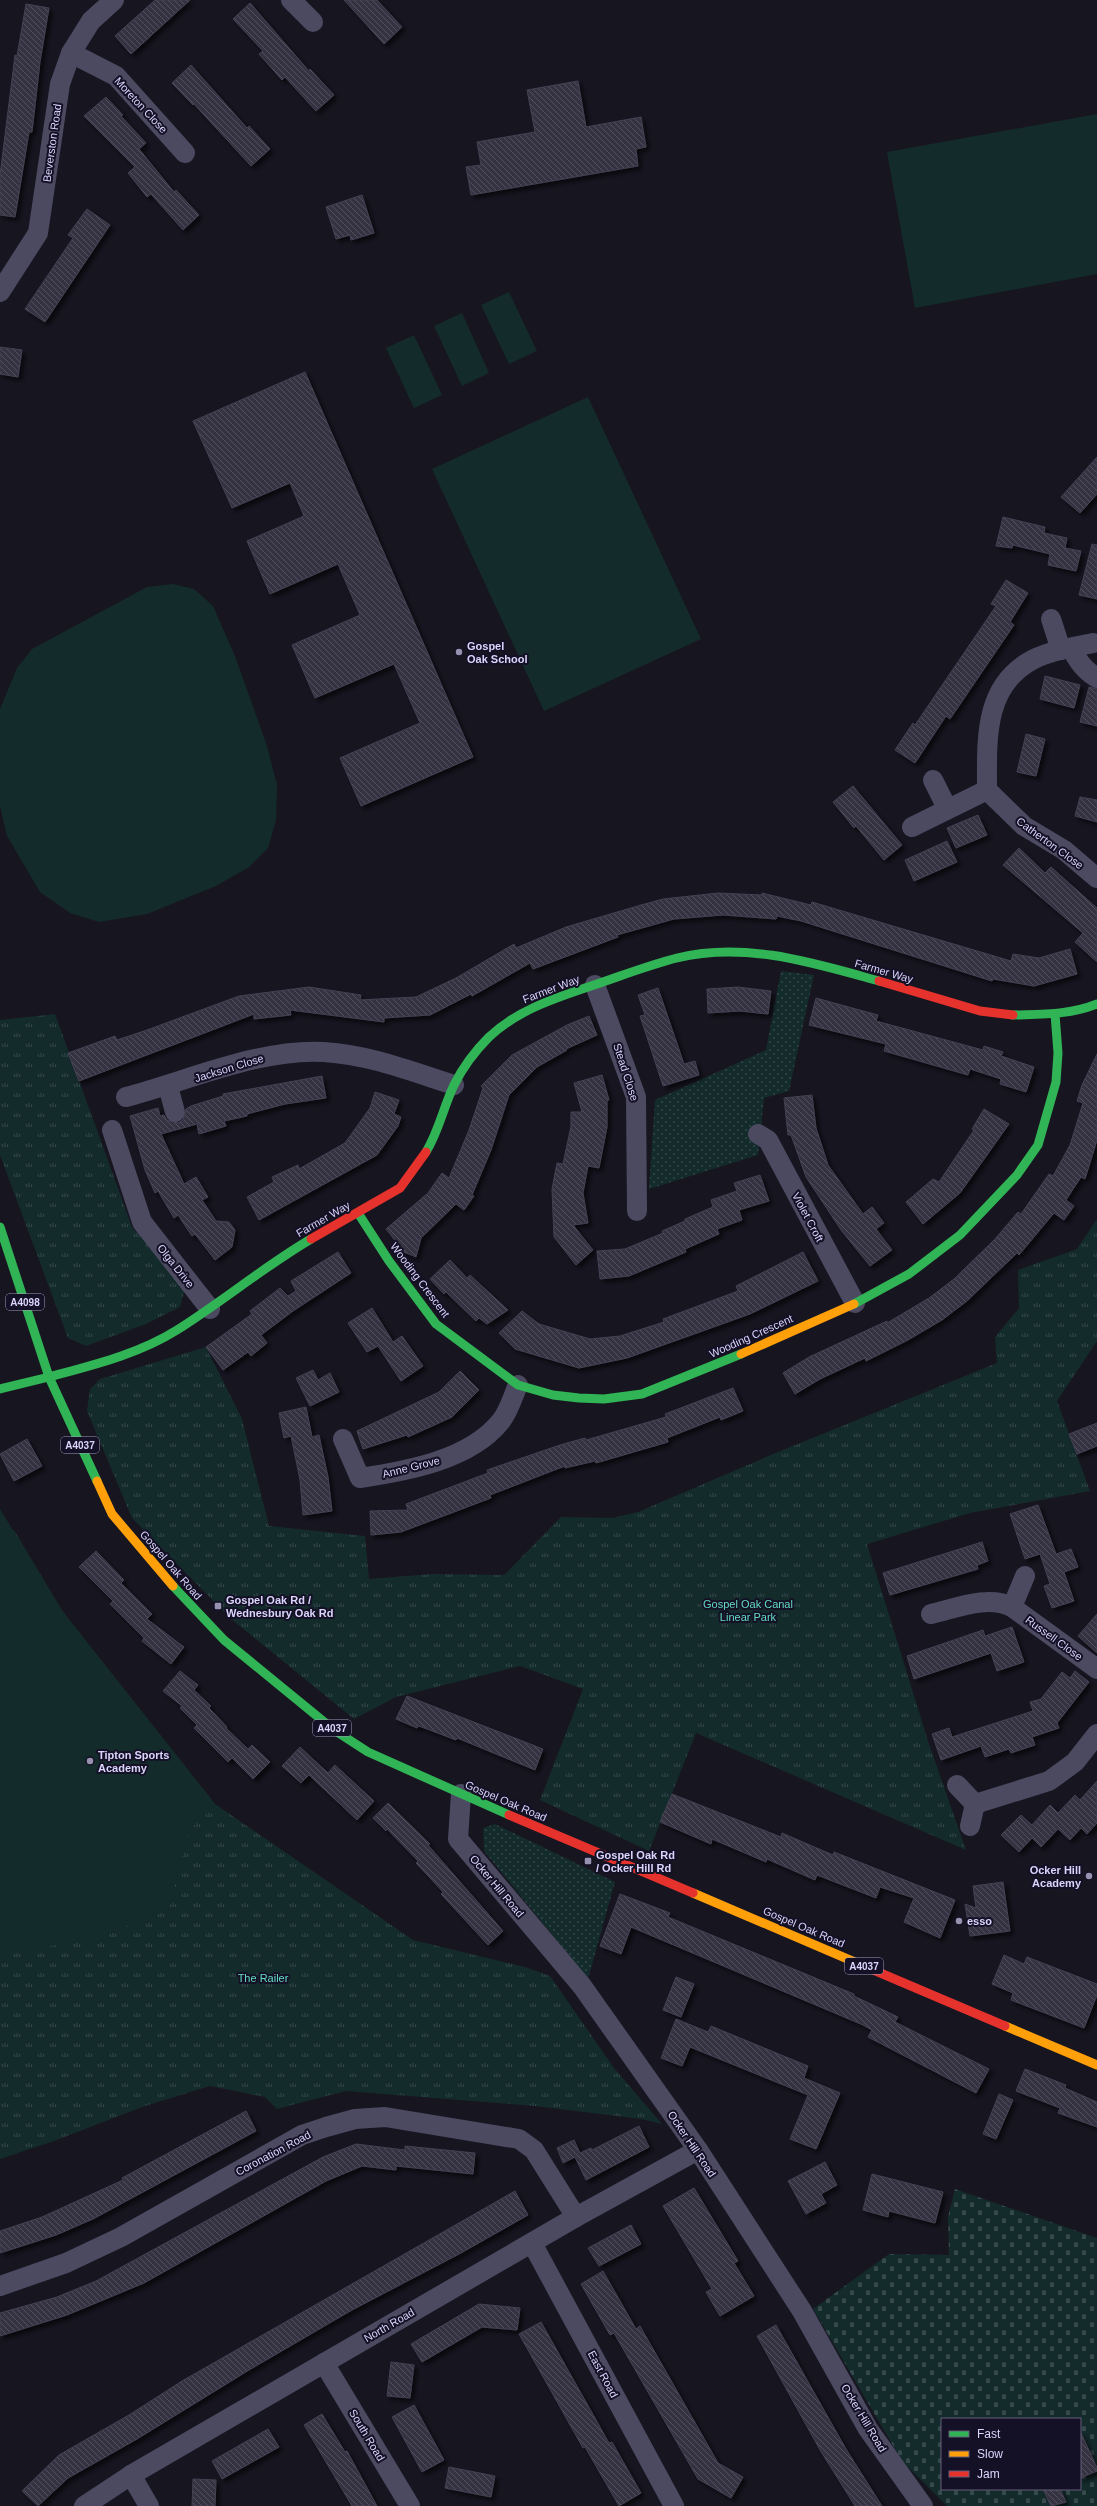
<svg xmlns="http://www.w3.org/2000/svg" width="1097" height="2506" viewBox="0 0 1097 2506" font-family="Helvetica,sans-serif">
<defs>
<pattern id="grass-dots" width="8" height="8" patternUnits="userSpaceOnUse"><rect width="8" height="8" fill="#142b2c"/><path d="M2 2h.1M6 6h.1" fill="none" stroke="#36494c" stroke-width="1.8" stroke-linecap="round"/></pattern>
<pattern id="cemetery-stones" width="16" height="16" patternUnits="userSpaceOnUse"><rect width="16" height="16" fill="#142b2c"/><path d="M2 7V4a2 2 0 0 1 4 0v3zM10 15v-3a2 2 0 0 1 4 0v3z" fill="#36494c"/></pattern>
<pattern id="park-tufts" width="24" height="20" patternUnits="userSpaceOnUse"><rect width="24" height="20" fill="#142b2c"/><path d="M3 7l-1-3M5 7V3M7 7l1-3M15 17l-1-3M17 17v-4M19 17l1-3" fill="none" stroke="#36494c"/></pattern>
<pattern id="building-back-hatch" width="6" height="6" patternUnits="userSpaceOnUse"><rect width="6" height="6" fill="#353342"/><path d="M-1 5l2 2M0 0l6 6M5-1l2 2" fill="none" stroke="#52505e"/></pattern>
<filter id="shadow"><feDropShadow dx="3.5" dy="3.5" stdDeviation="2" flood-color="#0009"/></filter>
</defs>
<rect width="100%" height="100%" fill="#171520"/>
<!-- grass -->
<g fill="url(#grass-dots)">
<path d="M781 971 814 975 789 1091 764 1098 758 1155 649 1189 655 1100 766 1050Z"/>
<path d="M495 1824 615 1882 588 1979 484 1851 483 1828Z"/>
</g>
<!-- cemetery -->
<path fill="url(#cemetery-stones)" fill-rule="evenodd" d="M955 2189 1097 2238V2506H947L902 2461 813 2309 889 2254 949 2255 948 2217ZM942 2419H1080V2489H942Z"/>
<!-- park -->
<g fill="url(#park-tufts)">
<path d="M55 1014 132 1227 186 1285 180 1307 146 1324 86 1346 68 1338 0 1155V1020Z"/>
<path d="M1097 1219V1341L1057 1401 1090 1491 970 1513 867 1544 928 1741 966 1850 696 1733 649 1851 540 1800 583 1689 520 1666 396 1697 354 1719 230 1618 132 1518 87 1411 90 1389 100 1379 206 1347 242 1419 269 1526 365 1536 369 1579 433 1574 504 1575 561 1517 613 1518 638 1512 778 1452 997 1363 995 1337 1019 1308 1018 1270 1077 1249Z"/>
<path d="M14 1530 63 1612 215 1804 413 1940 525 1967 550 1976 614 2068 662 2124 641 2119 535 2106 346 2091 277 2109 265 2097 210 2086 142 2107 54 2141 0 2159V1536Z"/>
</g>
<!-- garden -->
<g fill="#142b2c">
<path d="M1097 114V274L915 308 887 152Z"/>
<path d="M509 292 537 351 509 364 481 305Z"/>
<path d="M462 313 489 373 462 386 434 326Z"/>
<path d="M414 335 442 395 414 408 386 348Z"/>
<path d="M588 397 701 639 544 711 432 469Z"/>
<path d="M173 584 194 589 213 606 235 656 267 746 277 785 276 820 268 848 249 867 216 886 147 914 99 922 70 913 40 892 7 836 0 806V709L17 668 32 649 147 587Z"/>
<path d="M0 1509 63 1612 215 1804 189 1831 169 1909C148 1917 127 1927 106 1934 87 1940 16 1955 0 1947Z"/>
</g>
<!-- building -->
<g fill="url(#building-back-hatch)" stroke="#444053" filter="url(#shadow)">
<path d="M155 0H190L131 54 115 36Z"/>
<path d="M344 0H377L402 27 384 44Z"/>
<path d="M250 3 309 71 310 69 334 95 316 111 285 77 282 80 259 54 263 51 233 19Z"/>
<path d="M26 4 49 8 40 62 32 132H29L15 217 0 215V175L15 55 17 56Z"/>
<path d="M191 65 247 128 249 126 270 149 251 166 194 104 193 105 172 83Z"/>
<path d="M578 81 586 127 641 117 646 147 636 149 638 166 471 195 466 167 481 165 477 142 535 132 527 90Z"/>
<path d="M106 97 123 115 121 116 146 143 139 149 174 192 176 190 199 215 183 230 151 194 147 197 128 173 135 167 84 116Z"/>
<path d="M362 195 374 233 351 240 350 235 336 239 326 207Z"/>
<path d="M87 209 110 225 45 322 25 309 73 238 68 235Z"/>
<path d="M0 347 22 350 18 377 0 374Z"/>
<path d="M305 372 473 757 361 806 340 758 420 723 394 664 315 698 292 645 360 615 338 564 270 594 247 541 304 516 290 483 232 508 193 421Z"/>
<path d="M1097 457V494L1080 513 1061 497Z"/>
<path d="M1003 517 1045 527 1044 533 1067 538 1065 548 1081 551 1076 571 1048 565 1050 554 1013 545 1012 548 996 546Z"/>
<path d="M1092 544 1097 545V599L1079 595Z"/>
<path d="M1006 580 1028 593 1010 622 1014 625 950 719 946 716 915 763 895 750 913 723 915 725 996 606 991 604Z"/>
<path d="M1045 676 1080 685 1074 708 1040 699Z"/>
<path d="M1089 687 1097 689V726L1080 722Z"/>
<path d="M1026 734 1045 739 1036 776 1017 772Z"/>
<path d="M853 786 902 845 884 860 856 826 854 828 833 802Z"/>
<path d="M1080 797 1097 800V822L1075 816Z"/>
<path d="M978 815 987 835 956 848 947 828Z"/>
<path d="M947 841 957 862 914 881 905 860Z"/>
<path d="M1019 848 1045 873 1051 867 1097 908V962L1075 942 1083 933 1003 865Z"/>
<path d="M718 893 762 895V893L811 905 812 902 1011 961 1013 954 1039 958 1070 949 1077 974 1034 986 993 979 992 981 801 921 777 916 776 919 723 915 674 919 617 935 618 937 533 969 530 963 472 996 471 994 430 1015 384 1018V1022L290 1010 291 1015 254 1019V1014L79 1081 68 1053 115 1036 117 1040 147 1030 239 996 309 987 361 995 360 1000 416 997 456 978 514 944 516 948 566 927 641 905 663 899Z"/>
<path d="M738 987 771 991 768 1014 740 1011 708 1013 707 989Z"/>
<path d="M658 988 684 1064 695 1061 699 1075 663 1086 640 1016 645 1015 638 995Z"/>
<path d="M816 998 878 1015 876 1021 983 1050 984 1046 1003 1052 1001 1056 1034 1067 1026 1092 1000 1084 1001 1079 970 1069 968 1075 884 1051 886 1044 809 1025Z"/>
<path d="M589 1016 597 1035 566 1049 567 1050 537 1067 509 1095 491 1150 472 1195 474 1196 464 1210 456 1204 421 1238 416 1257 404 1252 386 1229 428 1193 442 1173 449 1178 469 1130 483 1088 481 1086 512 1055 567 1025Z"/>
<path d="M1097 1054V1140L1085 1179 1081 1177 1066 1200 1074 1206 1064 1220 1054 1213 1019 1255 1017 1253 967 1301 942 1320 908 1340 866 1361 865 1358 820 1379 795 1394 783 1373 809 1357 887 1321V1323L929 1298 954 1279 995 1239 1018 1212 1021 1214 1049 1174 1053 1176 1070 1145 1083 1103 1077 1101 1082 1085Z"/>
<path d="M602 1075 609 1100H607V1127L599 1168 588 1166 583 1193 588 1223 573 1225 593 1250 576 1265 554 1237 552 1189 557 1163 563 1164 571 1126V1112H582L574 1083Z"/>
<path d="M322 1076 326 1098 285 1104 247 1114V1116L224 1121 226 1126 199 1134 197 1124 161 1134 184 1184 196 1177 208 1197 202 1200 216 1221 229 1222 235 1230 232 1247 215 1260 195 1234 192 1236 178 1215 174 1218 158 1191 155 1193 145 1170 130 1116 158 1108 160 1116 164 1115 167 1120 178 1123 183 1120 186 1109 191 1106 223 1096V1094Z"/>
<path d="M375 1092 399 1100 394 1114 401 1117 398 1126 377 1155 259 1220 247 1197 274 1182 272 1177 298 1165 299 1169 345 1143 370 1108Z"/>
<path d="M812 1095 816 1128 828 1165 863 1214 872 1207 884 1223 876 1229 892 1250 870 1266 841 1230 806 1177 791 1135H788L784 1098Z"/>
<path d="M984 1109 1009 1124 960 1193 923 1224 906 1202 933 1179 939 1182 974 1130 972 1129Z"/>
<path d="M760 1175 769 1201 739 1210 742 1220 717 1229 719 1234 685 1249 686 1252 629 1276 600 1279 597 1251 625 1249 663 1233 662 1231 685 1221V1219L713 1207 711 1200 737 1191 734 1183Z"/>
<path d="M338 1252 351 1273 293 1311 261 1335 267 1343 251 1356 248 1352 223 1370 206 1347 252 1314 250 1311 280 1288 288 1296 296 1291 291 1281Z"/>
<path d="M803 1252 818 1281 750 1314 627 1358 579 1368 515 1349 499 1333 522 1311 539 1324 590 1339 620 1336 664 1322 663 1319 738 1291 736 1286Z"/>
<path d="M450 1260 467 1278 470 1275 508 1310 487 1324 479 1318 476 1321 446 1292 444 1294 430 1279Z"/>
<path d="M372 1308 393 1342 402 1336 423 1366 401 1381 378 1346 367 1352 348 1323Z"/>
<path d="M313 1370 318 1380 330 1373 339 1392 310 1406 296 1378Z"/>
<path d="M460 1371 479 1390 452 1417 408 1437 407 1435 363 1449 357 1431 439 1392Z"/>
<path d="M733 1388 743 1411 721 1420 720 1417 667 1438 668 1442 596 1463 595 1461 565 1468V1466L490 1495 491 1498 401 1532 371 1535 370 1511 408 1510 406 1504 488 1473 487 1470 560 1445 585 1438 586 1440 666 1417 665 1414Z"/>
<path d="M306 1407 312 1437 319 1435 328 1477 332 1511 303 1515 300 1480 291 1436 284 1438 279 1413Z"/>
<path d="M1097 1423V1446L1077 1454 1069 1434Z"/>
<path d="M27 1439 42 1466 14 1481 0 1454Z"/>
<path d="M1038 1505 1056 1554 1071 1549 1078 1567 1064 1572 1074 1601 1052 1608 1044 1586 1050 1584 1040 1554 1025 1559 1010 1514Z"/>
<path d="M982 1542 988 1561 977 1565 978 1569 890 1595 883 1573Z"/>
<path d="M96 1551 124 1580 121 1583 152 1614 147 1619 184 1647 171 1664 142 1641 144 1638 110 1604 113 1601 79 1567Z"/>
<path d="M1097 1614V1653L1078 1636Z"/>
<path d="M1012 1627 1024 1662 997 1671 991 1653 914 1679 907 1656 983 1630 985 1636Z"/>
<path d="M180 1671 198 1685 194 1690 211 1706 209 1708 227 1727 226 1728 248 1749 252 1745 270 1762 253 1779 232 1758 228 1762 194 1728 197 1725 180 1708 182 1706 163 1691Z"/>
<path d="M1075 1671 1089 1682 1057 1723 1059 1728 1032 1737 1035 1745 1011 1753 1009 1749 985 1757 981 1746 941 1760 932 1734 949 1728 952 1737 1033 1711 1030 1702 1041 1699 1062 1672 1070 1678Z"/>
<path d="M407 1696 543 1749 535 1770 457 1738 456 1740 419 1726 417 1728 396 1719Z"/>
<path d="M300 1747 328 1773 335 1765 374 1801 357 1820 309 1775 301 1783 282 1766Z"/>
<path d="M1097 1781V1823L1087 1834 1081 1828 1070 1840 1058 1829 1041 1847 1032 1838 1019 1852 1001 1835 1021 1815 1032 1825 1050 1805 1058 1813 1075 1795 1080 1800Z"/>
<path d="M672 1794 781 1837 782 1833 833 1855 834 1852 955 1900 940 1938 904 1922 914 1898 880 1887 876 1898 817 1875 815 1880 767 1859 766 1862 712 1839 711 1844 660 1822Z"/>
<path d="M388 1803 430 1844 428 1845 503 1931 488 1945 441 1894 443 1892 416 1863 418 1861 387 1829 386 1831 373 1818Z"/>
<path d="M1003 1882 1010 1931 970 1936 965 1904 976 1908 973 1886Z"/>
<path d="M620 1894 670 1913 668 1917 854 1994V1996L898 2017 895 2022 989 2069 976 2093 868 2037 872 2030 863 2025 631 1927 621 1954 600 1946Z"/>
<path d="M1004 1955 1024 1964 1027 1957 1097 1984V1995L1084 2028 1011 2000 1013 1993 992 1984Z"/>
<path d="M676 1977 694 1984 681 2017 663 2010Z"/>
<path d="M676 2019 708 2032 711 2026 808 2066 804 2078 840 2093 816 2149 790 2139 808 2095 690 2047 682 2066 661 2058Z"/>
<path d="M1025 2069 1066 2085 1065 2088 1097 2102V2127L1058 2113 1060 2108 1016 2091Z"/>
<path d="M999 2094 1013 2100 996 2139 983 2134Z"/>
<path d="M246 2111 256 2131 93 2219 56 2235 0 2253V2231L42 2217 123 2180 122 2178Z"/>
<path d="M639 2126 649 2147 586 2180 575 2157 563 2163 557 2148 574 2140 580 2153 591 2148 592 2150Z"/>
<path d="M356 2144 405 2150V2146L475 2153 473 2174 396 2166V2170L362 2166 326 2181 144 2283 67 2315 0 2336V2313L57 2297 96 2281 323 2157Z"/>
<path d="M825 2162 837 2185 821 2194 826 2203 806 2214 788 2181Z"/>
<path d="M872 2174 943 2192 935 2223 889 2211 888 2217 863 2210Z"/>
<path d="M694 2188 738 2261 734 2263 754 2296 720 2316 706 2292 712 2289 663 2206Z"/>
<path d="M515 2191 528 2215 461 2253 352 2310 249 2370 137 2439 68 2478 38 2506 22 2491 59 2455 129 2415 182 2381Z"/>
<path d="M631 2225 641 2244 599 2266 588 2248Z"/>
<path d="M603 2271 636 2329 640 2326 718 2463 743 2477 731 2498 698 2479 614 2333 610 2335 581 2284Z"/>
<path d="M479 2304 520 2308 517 2330 482 2327 422 2362 411 2344Z"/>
<path d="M541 2322 609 2443 612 2442 641 2493 619 2506 585 2447 583 2448 519 2334Z"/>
<path d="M776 2325 846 2449 882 2506H855L820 2450 757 2336Z"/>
<path d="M391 2362 414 2365 410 2398 387 2396Z"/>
<path d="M414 2405 444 2460 422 2472 392 2417Z"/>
<path d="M322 2414 345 2452 347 2451 377 2506H352L304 2425Z"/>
<path d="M268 2429 279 2447 222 2479 212 2461Z"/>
<path d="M1080 2431 1097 2468V2471L1080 2478Z"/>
<path d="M449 2467 495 2476 491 2497 445 2488Z"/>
<path d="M193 2479 216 2480 215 2506H192Z"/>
<path d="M1043 2489H1060L1066 2502 1051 2506Z"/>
</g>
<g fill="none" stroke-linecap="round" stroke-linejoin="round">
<!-- street -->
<g stroke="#4c4a61" stroke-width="20">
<path d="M291 0 313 22"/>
<path d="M71 53 116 76 185 153"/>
<path d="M0 292 38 233 60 84 71 53 91 21 114 0"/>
<path d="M1051 619 1061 650"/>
<path d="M1071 648C1078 661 1084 670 1097 678"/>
<path d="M933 780 947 808"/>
<path d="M987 790C987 740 983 685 1034 659 1052 650 1074 647 1093 643"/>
<path d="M912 827 987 790 1024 826 1064 850 1097 878"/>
<path d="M595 985 636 1097 637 1211"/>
<path d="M168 1086 175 1112"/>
<path d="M126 1097C187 1081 261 1048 324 1052 370 1055 410 1071 454 1085"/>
<path d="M112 1130 142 1222 210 1309"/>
<path d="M758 1134 768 1140 855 1303"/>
<path d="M343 1439 360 1478C407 1471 470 1460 501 1421 509 1411 513 1396 518 1385"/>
<path d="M1012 1607 1025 1576"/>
<path d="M931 1614C957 1608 988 1595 1012 1607L1097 1669"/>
<path d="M957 1785 975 1804 970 1826"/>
<path d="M461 1794 458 1839 582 1986 698 2150 802 2311 868 2429 923 2506"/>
<path d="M975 1804 1049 1781 1075 1762 1097 1734"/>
<path d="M532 2243 674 2506"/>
<path d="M0 2286 66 2263 121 2237 302 2135 326 2127 355 2119 385 2117 519 2139 534 2150 576 2217"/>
<path d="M324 2363 410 2506"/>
<path d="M131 2475 149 2506"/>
<path d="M84 2506 131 2475 576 2217 698 2150"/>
</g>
<!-- fast -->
<g stroke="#30b455" stroke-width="9">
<path d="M1013 1015C1042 1014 1070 1015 1097 1004"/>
<path d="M426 1152C439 1131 443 1108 454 1085 462 1069 476 1050 489 1037 519 1009 556 998 594 985 621 976 649 965 677 958 745 941 814 963 879 981"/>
<path d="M358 1213 389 1261 436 1324 518 1385 553 1395 579 1398 604 1399 642 1394 741 1354"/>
<path d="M0 1227 49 1377 97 1481"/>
<path d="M854 1304 909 1274 960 1235 1017 1175 1038 1145 1056 1082 1058 1053 1055 1014"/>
<path d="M49 1377C93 1365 139 1354 177 1330 223 1301 265 1266 311 1239"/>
<path d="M0 1389 49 1377"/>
<path d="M173 1586 224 1640 334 1730 368 1752 509 1815"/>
</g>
<!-- slow -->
<g stroke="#ff9f0a" stroke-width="9">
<path d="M741 1354 854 1304"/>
<path d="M97 1481 112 1514 173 1586"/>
<path d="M693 1893 871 1969"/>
<path d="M1005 2026 1097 2065"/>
</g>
<!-- jam -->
<g stroke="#e5322d" stroke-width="9">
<path d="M879 981 980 1011 1013 1015"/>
<path d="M311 1239 400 1188 426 1152"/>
<path d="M509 1815 693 1893"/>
<path d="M871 1969 1005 2026"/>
</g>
</g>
<!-- markers -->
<g fill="#9692b0" stroke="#141025" stroke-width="1.5">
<circle cx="459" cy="652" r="4"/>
<rect x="214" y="1602" width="8" height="8" rx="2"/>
<circle cx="90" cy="1761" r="4"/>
<rect x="584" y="1857" width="8" height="8" rx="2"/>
<circle cx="1089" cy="1876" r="4"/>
<circle cx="959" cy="1921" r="4"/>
</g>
<g text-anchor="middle" stroke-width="4" stroke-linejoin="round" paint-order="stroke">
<!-- shield labels -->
<g fill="#141025" stroke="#9f9abc" stroke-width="1">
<rect x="6" y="1294" width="38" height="16" rx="3"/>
<rect x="61" y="1437" width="38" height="16" rx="3"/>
<rect x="313" y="1720" width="38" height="16" rx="3"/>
<rect x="845" y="1958" width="38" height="16" rx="3"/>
</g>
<g font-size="10" font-weight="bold" fill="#dbd5fd">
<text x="25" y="1306">A4098</text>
<text x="80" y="1449">A4037</text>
<text x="332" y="1732">A4037</text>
<text x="864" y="1970">A4037</text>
</g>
<!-- street labels -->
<g font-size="11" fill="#dbd5fd" stroke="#141025">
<text transform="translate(141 105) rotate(47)" y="4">Moreton Close</text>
<text transform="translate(52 143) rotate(-82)" y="4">Beverston Road</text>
<text transform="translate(1050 843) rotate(36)" y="4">Catherton Close</text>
<text transform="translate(884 971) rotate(16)" y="4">Farmer Way</text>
<text transform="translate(551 989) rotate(-21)" y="4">Farmer Way</text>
<text transform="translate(229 1068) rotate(-17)" y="4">Jackson Close</text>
<text transform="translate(626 1072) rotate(72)" y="4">Stead Close</text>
<text transform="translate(808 1217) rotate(62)" y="4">Violet Croft</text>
<text transform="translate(323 1219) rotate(-30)" y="4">Farmer Way</text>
<text transform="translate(176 1266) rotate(52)" y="4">Olga Drive</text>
<text transform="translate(420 1280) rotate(53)" y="4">Wooding Crescent</text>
<text transform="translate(751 1336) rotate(-24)" y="4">Wooding Crescent</text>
<text transform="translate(411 1467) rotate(-14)" y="4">Anne Grove</text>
<text transform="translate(171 1565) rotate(49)" y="4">Gospel Oak Road</text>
<text transform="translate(1054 1638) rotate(36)" y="4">Russell Close</text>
<text transform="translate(506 1801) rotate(23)" y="4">Gospel Oak Road</text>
<text transform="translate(497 1886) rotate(50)" y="4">Ocker Hill Road</text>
<text transform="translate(804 1927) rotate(23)" y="4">Gospel Oak Road</text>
<text transform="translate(692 2144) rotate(56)" y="4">Ocker Hill Road</text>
<text transform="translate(273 2153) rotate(-28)" y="4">Coronation Road</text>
<text transform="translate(389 2325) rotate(-30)" y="4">North Road</text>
<text transform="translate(603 2374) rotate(62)" y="4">East Road</text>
<text transform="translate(864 2418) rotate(59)" y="4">Ocker Hill Road</text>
<text transform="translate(367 2435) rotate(59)" y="4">South Road</text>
</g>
<!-- poi labels -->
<g font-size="11" font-weight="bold" fill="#dbd5fd" stroke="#141025" text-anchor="start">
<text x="467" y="650">Gospel<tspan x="467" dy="13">Oak School</tspan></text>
<text x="226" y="1604">Gospel Oak Rd /<tspan x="226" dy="13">Wednesbury Oak Rd</tspan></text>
<text x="98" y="1759">Tipton Sports<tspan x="98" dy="13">Academy</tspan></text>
<text x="596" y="1859">Gospel Oak Rd<tspan x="596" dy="13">/ Ocker Hill Rd</tspan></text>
<text x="1081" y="1874" text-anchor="end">Ocker Hill<tspan x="1081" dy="13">Academy</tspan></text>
<text x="967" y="1925">esso</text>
</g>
<!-- park labels -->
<g font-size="11" fill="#63dbc2" stroke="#141025">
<text x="748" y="1608">Gospel Oak Canal<tspan x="748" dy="13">Linear Park</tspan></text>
<text x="263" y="1982">The Railer</text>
</g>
</g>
<!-- legend -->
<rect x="941" y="2418" width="140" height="72" fill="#141025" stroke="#645f7b"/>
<rect x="949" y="2431" width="20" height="6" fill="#30b455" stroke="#645f7b"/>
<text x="977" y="2438" font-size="12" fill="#dbd5fd">Fast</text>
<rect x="949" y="2451" width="20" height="6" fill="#ff9f0a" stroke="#645f7b"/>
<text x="977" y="2458" font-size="12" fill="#dbd5fd">Slow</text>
<rect x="949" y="2471" width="20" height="6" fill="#e5322d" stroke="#645f7b"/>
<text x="977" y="2478" font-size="12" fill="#dbd5fd">Jam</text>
</svg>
